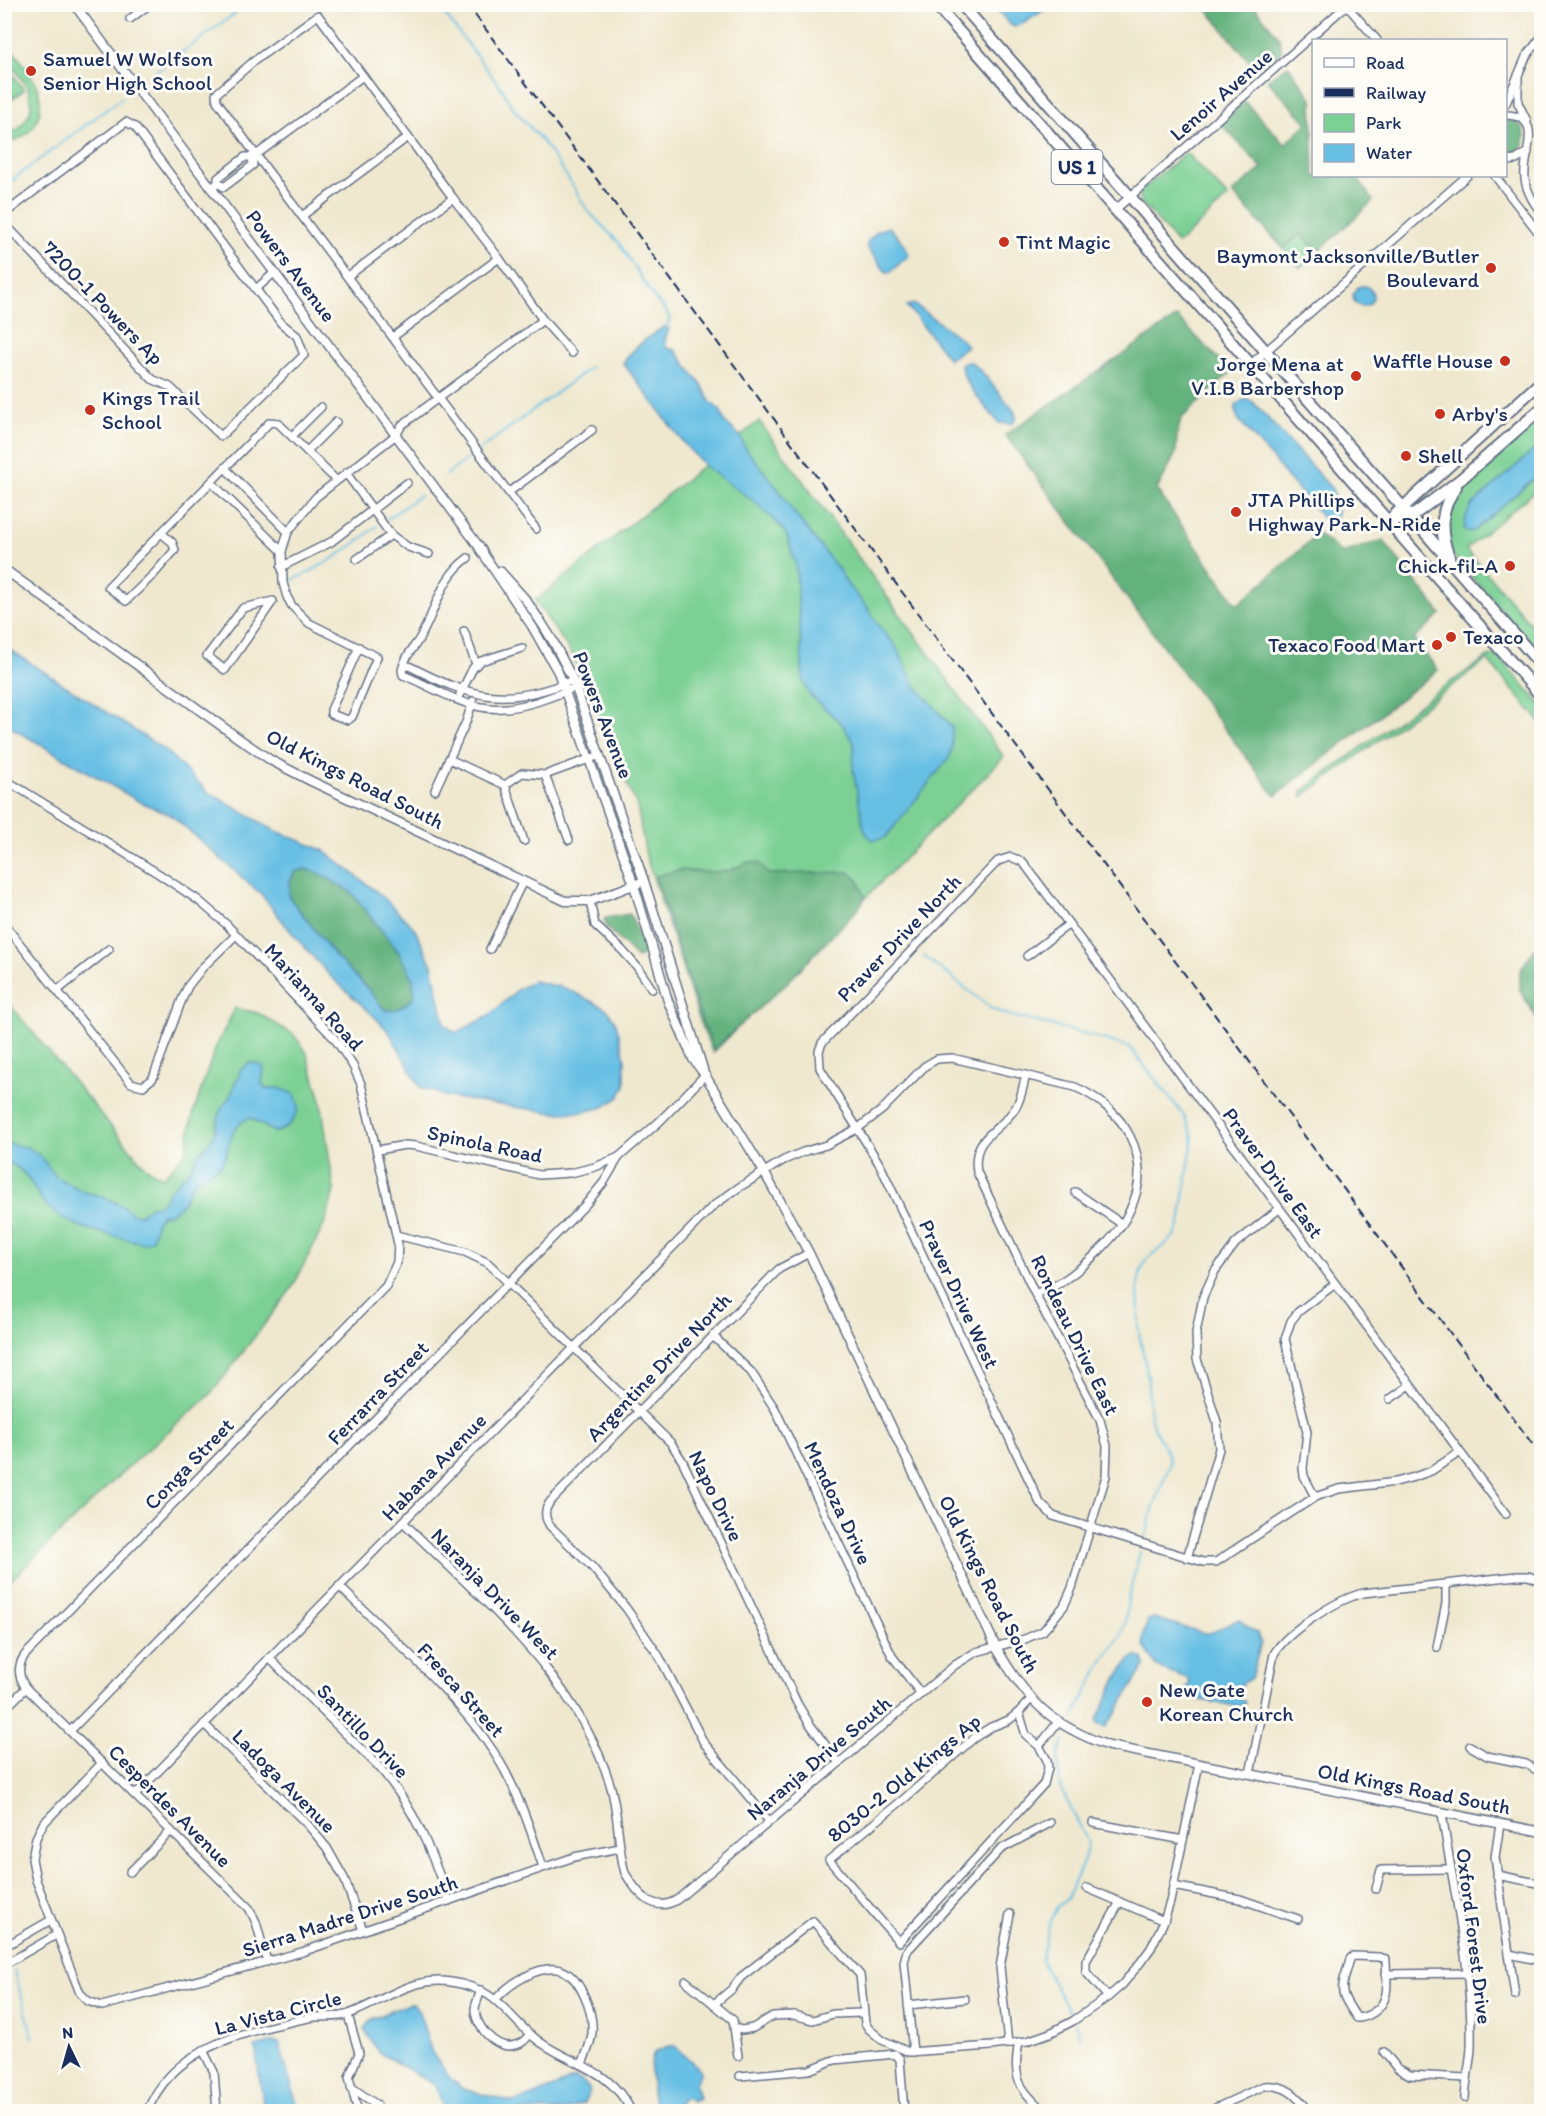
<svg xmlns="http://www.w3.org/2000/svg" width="1546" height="2116" viewBox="0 0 1546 2116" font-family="Itim,sans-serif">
<rect width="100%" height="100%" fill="#fdfcf7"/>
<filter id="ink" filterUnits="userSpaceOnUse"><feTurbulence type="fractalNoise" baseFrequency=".0167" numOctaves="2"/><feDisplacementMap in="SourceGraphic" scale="12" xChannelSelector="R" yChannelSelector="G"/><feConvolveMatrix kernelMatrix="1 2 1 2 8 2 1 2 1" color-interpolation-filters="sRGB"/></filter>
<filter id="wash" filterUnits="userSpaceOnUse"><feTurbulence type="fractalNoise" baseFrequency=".008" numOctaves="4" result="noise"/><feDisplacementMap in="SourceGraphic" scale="24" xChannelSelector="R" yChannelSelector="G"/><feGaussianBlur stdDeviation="1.35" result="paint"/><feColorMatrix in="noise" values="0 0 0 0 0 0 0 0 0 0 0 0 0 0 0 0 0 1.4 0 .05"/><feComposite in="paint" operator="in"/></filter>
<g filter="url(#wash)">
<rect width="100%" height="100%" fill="#efe8cf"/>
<!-- green -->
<g fill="#7bd094" stroke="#4b8079" stroke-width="1.5">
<path d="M5 40C22 64 53 92 35 124 29 135 17 141 5 144V134L18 129 25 121 30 112 31 103 28 88 5 56Z"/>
<path d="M5 63 24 90 5 104H4Z"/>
<path d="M1184 154H1187L1228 197 1178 244 1141 202 1139 197 1142 190Z"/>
<path d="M1301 235 1319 251 1300 268 1283 248Z"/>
<path d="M1541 415V444L1471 506 1476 529 1541 472V486L1466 549 1541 636V655L1454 557 1449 549 1444 522 1458 489Z"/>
<path d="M759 421 1004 757 713 1053 701 1025 646 856 637 806 608 742 584 678 568 648 535 601Z"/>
<path d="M1496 656 1501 659 1541 705V723L1487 660 1302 797V791L1446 685 1488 657Z"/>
<path d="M4 998 146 1168 163 1177 186 1152 193 1114 214 1051 235 1008 258 1013 293 1034 306 1051 321 1100 334 1190 326 1221 292 1288 211 1394 129 1466 5 1586Z"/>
</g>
<!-- forest -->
<g fill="#64b27e" stroke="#40706e" stroke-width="1.5">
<path d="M1203 5H1253L1279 37 1282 51 1263 67H1254Z"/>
<path d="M1288 65 1312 98 1314 176H1356L1373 201 1319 251 1301 235 1283 248 1232 193 1262 168 1220 123 1244 101 1285 144 1307 123 1267 80Z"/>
<path d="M1506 120C1531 121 1531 153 1506 154Z"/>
<path d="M1177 317 1231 372 1181 419 1177 435 1176 453 1157 490 1237 605 1318 534 1342 553 1383 540 1441 614 1414 639 1438 670 1275 796 1005 435Z"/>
<path d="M748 862 759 863 768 874 849 872 858 880 865 897 859 908 788 982 714 1049 703 1024 655 876 680 870 706 872 728 871Z"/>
<path d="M305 869 319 873 351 892 398 951 412 976 415 996C405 1005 398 1012 385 1010L365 986 335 956 289 897 290 881 294 872Z"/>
<path d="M630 914 645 950 643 956 637 958 606 927 604 918Z"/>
<path d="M1534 949 1541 959V1026L1520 990V971Z"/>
</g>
<!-- water -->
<g fill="#67bfe4" stroke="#4177a1" stroke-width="1.5" fill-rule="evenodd">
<path d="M994 5H1052L1024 23 1014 27 1008 23Z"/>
<path d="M889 227C897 236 906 243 909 255L889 273 885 271 867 247 868 241 878 231Z"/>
<circle cx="1363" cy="296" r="10"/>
<path d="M914 304 961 339 967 346 949 359 907 306Z"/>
<path d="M664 327 669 329 665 340 666 348 675 350 703 387 711 403 720 410 725 422 739 435 746 449 778 489 792 510 839 570 847 584 867 607 880 628 895 645 915 685 952 727V749L949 758 885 838 873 840 868 836 864 829 853 770 854 743 842 724 809 694 803 680 796 566 787 536 782 528 755 502 707 468 686 446 623 363C634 347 648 337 664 327Z"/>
<path d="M971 362 980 370 1014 411C1017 417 1017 420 1012 424L999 423C988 409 962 383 961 365L963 363Z"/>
<path d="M1245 399 1252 401 1332 489 1338 503 1337 518 1334 521H1325L1239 420 1236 414V405Z"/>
<path d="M1541 444V472L1476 529 1472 532 1464 530 1466 517 1471 506Z"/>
<path d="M4 646 165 750 208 792 274 830 323 850 381 895 414 928 432 965 445 1025 456 1033 489 1016 518 989 533 981 565 988 607 1009 616 1023 625 1058V1086L619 1097 604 1107 583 1112 555 1113 448 1097 420 1087 389 1032 376 1018 331 977 292 933 261 894 171 815 140 802 5 724ZM305 869 319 873 351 892 398 951 412 976 415 996C406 1005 398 1012 385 1010L365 986 335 956 289 897 290 881 294 872Z"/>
<path d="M249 1063C268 1063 264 1070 262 1083L265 1089 280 1088C285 1092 293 1091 296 1097 304 1111 288 1132 274 1132L251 1118C227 1123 232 1149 221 1166L195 1180 181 1205 171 1213 161 1215 157 1220 152 1240 142 1243C111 1234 77 1231 51 1210 31 1193 35 1173 5 1161V1143L29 1148 40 1156 56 1177 84 1192 103 1197 123 1206 132 1213 137 1215 141 1214 150 1206 159 1205 165 1199 169 1191 190 1169 199 1153 209 1143 214 1134 221 1109 231 1095 235 1082 240 1076 239 1071Z"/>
<path d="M1154 1618 1204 1633C1217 1634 1226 1622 1239 1620L1257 1633 1261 1643 1251 1678 1243 1683 1238 1691 1239 1697 1245 1702 1244 1705 1235 1706 1190 1698 1185 1692 1190 1682 1187 1678 1157 1667 1154 1662 1144 1646 1143 1637 1148 1620Z"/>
<path d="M1136 1656 1143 1658 1145 1665 1116 1713 1106 1727 1099 1725 1097 1720 1100 1713C1107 1700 1123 1660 1136 1656Z"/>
<path d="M408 2004H413L419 2012 432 2053 450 2078 463 2089 512 2102 525 2099 575 2078C583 2081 586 2083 590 2091L584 2103 562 2111H445L435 2085 378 2052 364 2028 372 2019Z"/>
<path d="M274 2042 279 2043 299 2111H259V2108L263 2103 255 2047Z"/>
<path d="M668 2046H674L700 2069V2074L695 2084 699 2098 692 2101 686 2097C679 2100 677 2105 677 2111H655C653 2097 646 2065 655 2053 658 2050 663 2048 668 2046Z"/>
</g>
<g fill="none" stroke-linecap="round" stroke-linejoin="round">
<!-- stream -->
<g stroke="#67bfe4" stroke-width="2">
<path d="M437 4 502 89 512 107 542 141 568 178 587 210 619 243 654 298 666 311 670 319 666 328"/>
<path d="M151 75 248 4"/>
<path d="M4 186 122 98"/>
<path d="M446 475 591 367"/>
<path d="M386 520 420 495"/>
<path d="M293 580C324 566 351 548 377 526"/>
<path d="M924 956 992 1009 1008 1015 1082 1033 1129 1047 1183 1114 1193 1137 1180 1224 1175 1236 1146 1260 1141 1270 1138 1284 1139 1333 1148 1377 1149 1410 1154 1429 1168 1454 1170 1463 1152 1512 1146 1535"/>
<path d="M1073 1717 1105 1657 1120 1637 1125 1624 1128 1599 1140 1552"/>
<path d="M1064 1741 1058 1756 1060 1787 1088 1842 1084 1860 1067 1899 1057 1907 1050 1921 1041 1961 1072 2016"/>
<path d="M14 1970 33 2038"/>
<path d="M1075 2023 1081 2038"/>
</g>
</g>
</g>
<g filter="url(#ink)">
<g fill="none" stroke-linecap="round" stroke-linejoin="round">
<defs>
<g id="minor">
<path d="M1347 6 1377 40"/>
<path d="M130 19 150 4"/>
<path d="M1518 78V103L1527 121"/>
<path d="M1506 103 1526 57 1542 36"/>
<path d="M1506 115C1546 116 1522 154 1525 179 1527 193 1534 203 1542 214"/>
<path d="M1506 161 1516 160 1528 152"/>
<path d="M1495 176 1542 237"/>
<path d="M218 183 224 187 253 165 252 157"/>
<path d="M211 189 218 183V178L245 157H252L256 155 363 76"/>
<path d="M453 198 318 15 254 61 216 94 217 101 256 155 536 529"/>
<path d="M1115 210 1348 4"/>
<path d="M302 216 408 137"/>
<path d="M4 218 8 211 126 122 135 127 281 323 297 336 304 355 221 436 170 387 152 379 4 223"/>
<path d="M348 276 453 198 499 258"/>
<path d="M256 289 274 273"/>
<path d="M393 337 499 258 543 320 572 353"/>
<path d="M1250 365 1467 176"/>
<path d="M292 436 321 407"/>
<path d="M307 451 336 422"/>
<path d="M225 468 288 532"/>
<path d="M346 473 391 535 408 547 429 554"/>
<path d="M211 482 282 551"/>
<path d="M509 492 592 430"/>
<path d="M161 533 270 422 278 423 336 480"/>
<path d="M161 533 172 542 175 550 154 574 126 601 108 587Z"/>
<path d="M357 559 391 535"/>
<path d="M281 567 331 542 407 483"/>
<path d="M273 601 225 670 207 656 243 608Z"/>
<path d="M464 631 476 664"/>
<path d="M359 647 331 710V714L348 720 352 717 377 657 309 623 292 606 287 597 283 583 282 551 288 532 316 497 396 435 402 425 543 320"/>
<path d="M403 667C405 655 417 645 422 634 437 607 441 577 468 558"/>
<path d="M573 680C506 708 471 698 409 666L403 667 402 670 403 675 408 677C431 687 456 702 481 707 513 713 547 699 576 687"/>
<path d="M460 694 473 668 481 661 522 648"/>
<path d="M449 759 505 785 522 773 545 775 600 755"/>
<path d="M545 775 569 840"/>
<path d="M4 779 159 874 198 900 226 924 335 1039 353 1066 361 1084 396 1235 398 1244 397 1262 386 1286 25 1655C17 1666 18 1677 26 1688L249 1908 256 1922 267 1962"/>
<path d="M505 785 524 841"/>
<path d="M435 790 466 722 473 701"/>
<path d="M590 901 595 925 622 950 638 968 652 989"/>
<path d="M4 924 131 1083 143 1086 153 1078 181 1002 188 986 203 967 236 935"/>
<path d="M490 949 523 881"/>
<path d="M1027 956 1069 924"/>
<path d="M58 990 109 949"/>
<path d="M378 1150 405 1145 416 1146 539 1175 570 1173 595 1167 619 1157"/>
<path d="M1075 1192 1122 1224"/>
<path d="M396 1235 465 1252 488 1263 671 1443 683 1462 797 1703 809 1723 839 1763"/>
<path d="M713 1336 751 1372 775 1409 892 1656 921 1694"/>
<path d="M1390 1399 1410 1385"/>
<path d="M1460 1452 1431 1471 1414 1477 1396 1482 1339 1489 1315 1497 1216 1562H1203L1053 1516 1040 1503 880 1165 820 1068 819 1051 822 1043 998 861 1011 857 1023 862 1506 1514"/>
<path d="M1315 1497 1304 1476 1303 1468 1307 1432 1285 1339 1291 1321 1298 1312 1335 1284"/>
<path d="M403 1522C481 1599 576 1675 610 1784 619 1813 617 1844 625 1873 637 1893 654 1915 678 1899L955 1665 976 1652 1025 1639 1043 1631 1064 1606 1072 1588 1106 1476 1107 1446 1100 1420 1035 1294 977 1172C971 1135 1000 1133 1016 1107 1022 1097 1023 1085 1026 1075"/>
<path d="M1187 1558 1219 1449 1217 1422 1197 1359 1196 1333 1203 1297 1215 1271 1236 1243 1279 1209"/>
<path d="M339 1586C391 1638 455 1691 495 1754 517 1788 530 1828 543 1867"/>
<path d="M1437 1647 1446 1603V1584"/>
<path d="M269 1658 379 1767C416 1810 430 1849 449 1901"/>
<path d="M4 1710 26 1688"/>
<path d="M1019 1712 1026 1735 1039 1746 1047 1760 1048 1768 1044 1784 899 1942 829 1860 905 1798 974 1738 991 1727 1009 1720Z"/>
<path d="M1019 1712 1031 1699"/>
<path d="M204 1724 308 1825 327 1848 344 1878 363 1930"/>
<path d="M70 1731 586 1204 604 1182 619 1157 659 1122 705 1075"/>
<path d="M1039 1746 1058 1722"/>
<path d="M1470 1746 1487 1756 1526 1764 1542 1773"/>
<path d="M102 1763 43 1824 36 1838 32 1859 36 1880 80 1993 88 2001 102 2006 302 1952 574 1857 620 1848"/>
<path d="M1250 1774 1274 1654C1287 1631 1338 1599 1363 1593L1517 1576H1528L1542 1581"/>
<path d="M135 1795 713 1206 738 1188 784 1160 803 1152 826 1145 857 1129 882 1110 925 1066 937 1059 952 1058 1075 1087C1124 1108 1155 1158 1130 1210 1118 1237 1084 1267 1060 1283 1053 1287 1044 1290 1035 1294"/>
<path d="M1442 1813C1453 1890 1473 1969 1471 2048 1470 2064 1466 2081 1465 2098"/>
<path d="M769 1821 704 1743 659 1656 626 1608 592 1567 550 1526C544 1517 544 1510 550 1502L779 1269 809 1253"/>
<path d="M1093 1823 1183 1840"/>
<path d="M1500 1824 1495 1857 1515 1995"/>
<path d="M130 1872 171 1831"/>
<path d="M1497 1875 1542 1884"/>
<path d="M1173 1886 1240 1899 1298 1919"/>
<path d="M1087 1888 1164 1921"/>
<path d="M1376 1889 1381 1870 1450 1869"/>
<path d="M4 1947 51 1920"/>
<path d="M1509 1954 1542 1961"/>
<path d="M1353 1956 1379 1957 1386 1959C1386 1978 1392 2000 1374 2012 1368 2016 1364 2018 1357 2018 1337 1989 1341 1991 1350 1959Z"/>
<path d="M4 1965 56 1935"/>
<path d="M1386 1974 1466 1973"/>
<path d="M686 1981 733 2020 738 2056"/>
<path d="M481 1990C479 1996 476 2003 475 2008 474 2026 497 2051 515 2045 522 2044 526 2039 530 2034"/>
<path d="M1108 1997 1086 1972V1961L1120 1902"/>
<path d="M496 1999C509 1984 539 1964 561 1970 581 1977 594 2014 592 2033 591 2044 586 2054 582 2064"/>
<path d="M714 2004 732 1989 741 1977 813 1921 860 1975 865 2023 869 2029 882 2040 909 2052 991 2046 1027 2041 1050 2033 1073 2021 1108 1997 1122 1985 1140 1963 1151 1948 1164 1921 1170 1902 1199 1764"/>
<path d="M908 2005 965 1999"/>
<path d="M348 2015 359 2053 349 2077 358 2112"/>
<path d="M735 2028 742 2030 753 2028 773 2016 794 2015 813 2020 833 2014 862 2013"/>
<path d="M1019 2042C1012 2078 1018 2088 1045 2112"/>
<path d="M1008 2044 1000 1967 1010 1914"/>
<path d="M203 2050 214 2072 217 2112"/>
<path d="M913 2052 904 1962 907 1951 1001 1849 1050 1823"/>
<path d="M1384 2052 1397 2068 1410 2075 1466 2078"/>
<path d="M740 2076 809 2070 834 2060 895 2054 900 2059 904 2112"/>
<path d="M351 2087 377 2105"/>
<path d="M147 2112C173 2045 246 2032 308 2018 322 2015 336 2019 349 2014 384 2001 412 1976 451 1982 502 1990 504 2016 540 2042 576 2067 609 2067 632 2112"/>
<path d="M1207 2112 1264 2086C1287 2084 1297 2096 1310 2112"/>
</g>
<g id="tertiary">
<path d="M74 4 483 552"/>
<path d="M480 549 532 626 558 672 634 885 668 1001 693 1059 705 1075 764 1172 809 1253 996 1647C1026 1700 1050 1725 1109 1746L1542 1832"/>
<path d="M4 569 241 740 272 761 311 781 565 901H590L639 883"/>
<path d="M500 571 525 599 541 622 553 641 573 680 644 881 703 1069"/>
</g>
<g id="primary">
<path d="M935 4 1542 697"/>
<path d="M961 4 1542 666"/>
<path d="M1387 521 1411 517 1461 479 1542 408"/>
<path d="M1387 522 1542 381"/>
<path d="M1449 557C1439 531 1440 509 1456 487"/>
</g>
</defs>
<!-- minor casing -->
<use href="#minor" stroke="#657086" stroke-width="10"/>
<!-- tertiary casing -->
<use href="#tertiary" stroke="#657086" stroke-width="11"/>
<!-- primary casing -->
<use href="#primary" stroke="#657086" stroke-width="14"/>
<!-- minor -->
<use href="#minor" stroke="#fff" stroke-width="7"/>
<!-- tertiary -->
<use href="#tertiary" stroke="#fff" stroke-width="8"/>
<!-- primary -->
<use href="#primary" stroke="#fff" stroke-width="10"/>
<!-- rail -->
<path stroke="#1b2f5e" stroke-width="2" stroke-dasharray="9 4.5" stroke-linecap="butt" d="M467 4 1542 1457"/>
</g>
</g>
<!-- markers -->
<g fill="#c8321e" stroke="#fdfcf7" stroke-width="2">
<circle cx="31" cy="71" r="6"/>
<circle cx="1004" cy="242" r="6"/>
<circle cx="1491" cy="268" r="6"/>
<circle cx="1505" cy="361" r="6"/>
<circle cx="1356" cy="376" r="6"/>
<circle cx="90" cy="410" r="6"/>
<circle cx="1440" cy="414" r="6"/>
<circle cx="1406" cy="456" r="6"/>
<circle cx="1236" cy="512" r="6"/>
<circle cx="1510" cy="566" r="6"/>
<circle cx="1451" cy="637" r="6"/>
<circle cx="1437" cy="645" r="6"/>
<circle cx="1147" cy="1702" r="6"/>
</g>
<g text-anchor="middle" stroke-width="6" stroke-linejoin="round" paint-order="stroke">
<!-- shield labels -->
<rect fill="#fdfcf7" stroke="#5f6c8c" stroke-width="1.5" x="1051.5" y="150" width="51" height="34" rx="4.5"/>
<g font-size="20" font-weight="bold" fill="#1b2f5e">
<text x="1077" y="174">US 1</text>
</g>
<!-- poi labels -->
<g font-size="21" fill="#1b2f5e" stroke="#fdfcf7" text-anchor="start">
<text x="43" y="66">Samuel W Wolfson<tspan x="43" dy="24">Senior High School</tspan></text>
<text x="1016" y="249">Tint Magic</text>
<text x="1479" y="263" text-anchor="end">Baymont Jacksonville/Butler<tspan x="1479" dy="24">Boulevard</tspan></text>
<text x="1493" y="368" text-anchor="end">Waffle House</text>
<text x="1344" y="371" text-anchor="end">Jorge Mena at<tspan x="1344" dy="24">V.I.B Barbershop</tspan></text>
<text x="102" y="405">Kings Trail<tspan x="102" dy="24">School</tspan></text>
<text x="1452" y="421">Arby's</text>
<text x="1418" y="463">Shell</text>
<text x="1248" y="507">JTA Phillips<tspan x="1248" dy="24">Highway Park-N-Ride</tspan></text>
<text x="1498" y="573" text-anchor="end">Chick-fil-A</text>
<text x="1463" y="644">Texaco</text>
<text x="1425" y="652" text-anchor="end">Texaco Food Mart</text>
<text x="1159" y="1697">New Gate<tspan x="1159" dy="24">Korean Church</tspan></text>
</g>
<!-- street labels -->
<g font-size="21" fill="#1b2f5e" stroke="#fdfcf7">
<text transform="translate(1221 95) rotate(-41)" y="7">Lenoir Avenue</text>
<text transform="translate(291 266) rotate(53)" y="7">Powers Avenue</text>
<text transform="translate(103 303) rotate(46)" y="7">7200-1 Powers Ap</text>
<text transform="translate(603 715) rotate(69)" y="7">Powers Avenue</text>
<text transform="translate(355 779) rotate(27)" y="7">Old Kings Road South</text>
<text transform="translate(899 938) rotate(-46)" y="7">Praver Drive North</text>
<text transform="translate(314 997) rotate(48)" y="7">Marianna Road</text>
<text transform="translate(485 1144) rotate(12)" y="7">Spinola Road</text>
<text transform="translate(1273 1173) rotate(54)" y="7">Praver Drive East</text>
<text transform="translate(959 1294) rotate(65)" y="7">Praver Drive West</text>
<text transform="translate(1075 1335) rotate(64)" y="7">Rondeau Drive East</text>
<text transform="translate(659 1367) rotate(-46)" y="7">Argentine Drive North</text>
<text transform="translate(378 1393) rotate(-46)" y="7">Ferrarra Street</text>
<text transform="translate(189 1464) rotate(-46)" y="7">Conga Street</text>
<text transform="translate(434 1467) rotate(-46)" y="7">Habana Avenue</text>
<text transform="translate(716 1496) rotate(64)" y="7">Napo Drive</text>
<text transform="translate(838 1503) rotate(65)" y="7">Mendoza Drive</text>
<text transform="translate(989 1584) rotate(63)" y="7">Old Kings Road South</text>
<text transform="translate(495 1594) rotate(46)" y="7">Naranja Drive West</text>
<text transform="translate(461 1690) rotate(48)" y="7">Fresca Street</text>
<text transform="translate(363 1731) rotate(46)" y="7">Santillo Drive</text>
<text transform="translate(819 1758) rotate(-40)" y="7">Naranja Drive South</text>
<text transform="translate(904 1778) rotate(-39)" y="7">8030-2 Old Kings Ap</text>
<text transform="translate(284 1781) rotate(45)" y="7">Ladoga Avenue</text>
<text transform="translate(1414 1789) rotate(11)" y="7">Old Kings Road South</text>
<text transform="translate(170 1806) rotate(45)" y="7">Cesperdes Avenue</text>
<text transform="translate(350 1916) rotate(-18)" y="7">Sierra Madre Drive South</text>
<text transform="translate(1474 1936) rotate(83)" y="7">Oxford Forest Drive</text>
<text transform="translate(278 2013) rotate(-14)" y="7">La Vista Circle</text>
</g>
</g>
<!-- margin -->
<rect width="1546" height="2116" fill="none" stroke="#fdfcf7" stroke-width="24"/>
<!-- legend -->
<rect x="1312" y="39" width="195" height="138" fill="#fdfcf7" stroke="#a3aaba" stroke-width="1.5"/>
<rect x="1324" y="58" width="30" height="9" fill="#ffffff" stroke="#a3aaba" stroke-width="1.5"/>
<text x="1366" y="69" font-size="18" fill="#1b2f5e">Road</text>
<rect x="1324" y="88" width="30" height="9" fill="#1b2f5e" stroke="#a3aaba" stroke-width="1.5"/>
<text x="1366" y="99" font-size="18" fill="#1b2f5e">Railway</text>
<rect x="1324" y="114" width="30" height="18" fill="#7bd094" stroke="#a3aaba" stroke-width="1.5"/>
<text x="1366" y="129" font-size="18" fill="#1b2f5e">Park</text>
<rect x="1324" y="144" width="30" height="18" fill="#67bfe4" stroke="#a3aaba" stroke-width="1.5"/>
<text x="1366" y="159" font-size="18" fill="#1b2f5e">Water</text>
<!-- north arrow -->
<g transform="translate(69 2047) rotate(355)" stroke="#fdfcf7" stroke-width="4.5" paint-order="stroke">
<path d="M0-4.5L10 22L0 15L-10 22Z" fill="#1b2f5e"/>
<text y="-9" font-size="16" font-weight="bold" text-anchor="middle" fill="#1b2f5e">N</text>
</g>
</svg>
